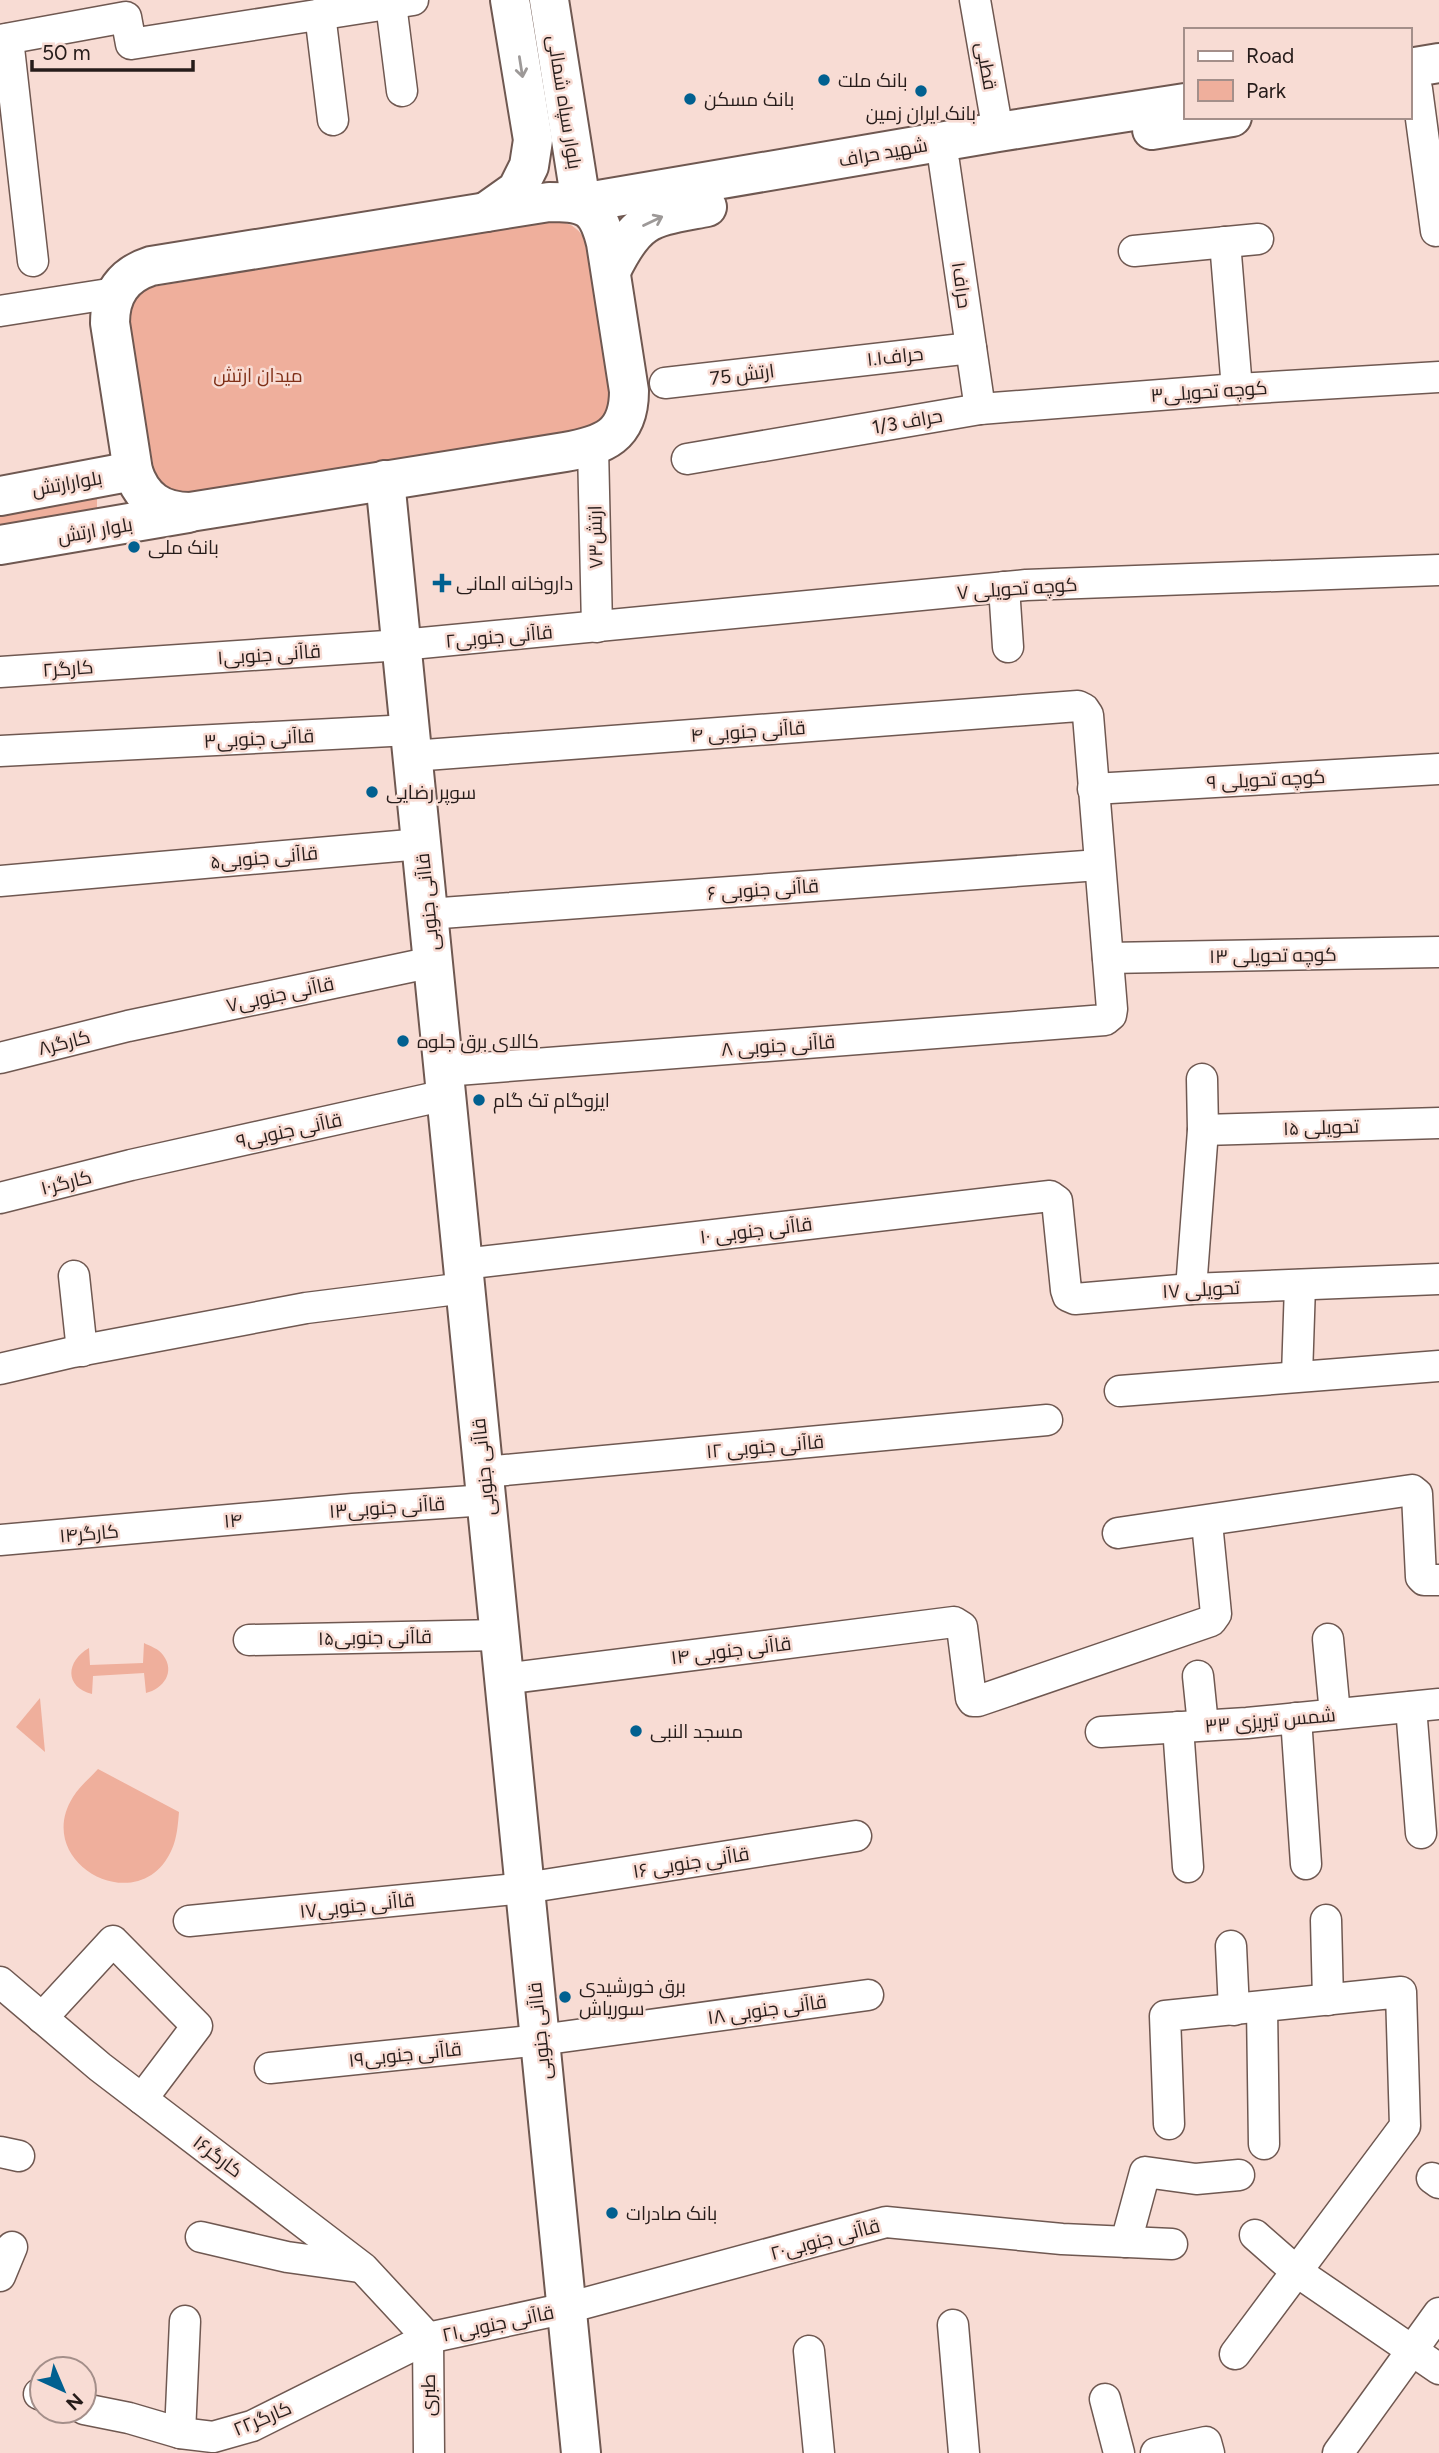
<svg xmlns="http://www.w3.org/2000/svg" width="1439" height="2453" viewBox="0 0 1439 2453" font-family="Figtree,Cairo,sans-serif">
<rect width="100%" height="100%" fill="#f8dcd4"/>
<!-- green -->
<g fill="#efaf9c">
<path d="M551 221C570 221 582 229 588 248L610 393C610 414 601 421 584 430L188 493C173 493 164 488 155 476L129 321 132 302 146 288Z"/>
<path d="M97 498V511L0 527V514Z"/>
<path d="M144 1643C150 1646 159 1649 163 1655 176 1672 163 1689 146 1693L144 1673 93 1676 92 1694C64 1687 66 1661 89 1648L90 1665 143 1663Z"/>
<path d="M40 1698 45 1752 16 1727Z"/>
<path d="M98 1769 179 1812C178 1824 177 1838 172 1849 141 1922 31 1864 73 1797 79 1787 90 1778 98 1769Z"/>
</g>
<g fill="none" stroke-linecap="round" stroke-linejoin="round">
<defs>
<g id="minor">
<path d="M975 0 998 132"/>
<path d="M391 4 402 91"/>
<path d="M320 14 333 120"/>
<path d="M8 39 33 261"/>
<path d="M0 40 126 17 131 44 413 0"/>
<path d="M1417 89 1436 231 1439 230"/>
<path d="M944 162 980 409"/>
<path d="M1225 242 1237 389"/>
<path d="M1134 251 1258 239"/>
<path d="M0 311 115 293"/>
<path d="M665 383 971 348"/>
<path d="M593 447 597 627"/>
<path d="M687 459 980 409 1237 389 1439 377"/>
<path d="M1004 587 1008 647"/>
<path d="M0 672 401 645 1026 585 1439 570"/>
<path d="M0 751 410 730"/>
<path d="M412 756 1078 706 1084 709 1088 715 1112 1009 1111 1015 1105 1020 444 1071"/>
<path d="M1093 789 1439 769"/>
<path d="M0 881 421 844"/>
<path d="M428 914 1099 865"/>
<path d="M1108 958 1439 952"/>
<path d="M0 1058 128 1026 433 962"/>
<path d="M1203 1130 1439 1123"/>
<path d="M0 1198 131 1165 446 1095"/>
<path d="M463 1264 1050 1196 1057 1201 1066 1290 1068 1296 1075 1299 1191 1289 1439 1279"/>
<path d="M74 1276 82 1351"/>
<path d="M1191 1289 1203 1130 1202 1079"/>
<path d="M0 1369 73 1352 306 1308 465 1288"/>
<path d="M1297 1376 1300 1285"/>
<path d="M1120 1391 1439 1366"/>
<path d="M484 1472 1047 1420"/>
<path d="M1118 1533 1412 1490 1417 1494 1421 1577 1424 1580H1439"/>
<path d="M0 1540 353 1509 487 1500"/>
<path d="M1328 1639 1335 1714"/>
<path d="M249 1640 500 1635"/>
<path d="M1198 1676 1203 1725"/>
<path d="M504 1679 954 1622 962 1627 971 1698 973 1701H978L1211 1621 1216 1614 1208 1533"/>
<path d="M1411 1707 1421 1833"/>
<path d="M1296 1718 1306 1864"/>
<path d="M1178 1727 1188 1867"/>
<path d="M1101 1732 1247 1723 1439 1704"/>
<path d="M1326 1920 1328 2000"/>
<path d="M189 1921 525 1888 856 1836"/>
<path d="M1231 1946 1234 2010"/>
<path d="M0 1982 100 2067 363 2268 428 2338"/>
<path d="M1262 2007 1264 2144"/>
<path d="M42 2018 113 1941 197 2026 142 2099"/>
<path d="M270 2068 540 2040 868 1995"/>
<path d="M1169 2124 1165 2016 1401 1992 1405 2126 1235 2354"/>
<path d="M0 2152 19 2156"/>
<path d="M1432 2178 1439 2183"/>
<path d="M1255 2235 1296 2271 1439 2369"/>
<path d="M201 2237 287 2257 359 2267"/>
<path d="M1126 2242 1145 2172 1196 2179 1239 2175"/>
<path d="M0 2276 12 2247"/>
<path d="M953 2325 964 2453"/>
<path d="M428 2338 429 2453"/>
<path d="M809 2351 819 2453"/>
<path d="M39 2394 42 2395"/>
<path d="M1105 2399 1119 2453"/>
<path d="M84 2409 129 2418 180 2433 213 2437 252 2426 428 2338 567 2308 886 2222 1062 2239 1172 2244"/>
<path d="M180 2433 185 2321"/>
<path d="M1156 2453 1206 2442 1209 2453"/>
<path d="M1338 2453 1439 2313"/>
</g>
<g id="major">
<path d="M549 0 581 203 998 132 1185 103"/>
<path d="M1409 68 1439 63"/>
<path d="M1152 130 1232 117"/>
<path d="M549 202C586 202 597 206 606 243L629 391C629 436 604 445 565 452L190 512C161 512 142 499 133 471L110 323C110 294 123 275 151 266Z"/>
<path d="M486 212 517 190 529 166 533 140 510 0"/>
<path d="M611 271C638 216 650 218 707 207"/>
<path d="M385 480 581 2453"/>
<path d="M0 496 133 471"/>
<path d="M0 545 188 513"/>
</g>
</defs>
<!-- minor casing -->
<use href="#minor" stroke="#6f5851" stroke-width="33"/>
<!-- major casing -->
<use href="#major" stroke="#6f5851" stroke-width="42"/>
<!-- minor -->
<use href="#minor" stroke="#fff" stroke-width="30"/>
<!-- major -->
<use href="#major" stroke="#fff" stroke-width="38"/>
</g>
<!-- one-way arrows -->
<defs><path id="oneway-shaft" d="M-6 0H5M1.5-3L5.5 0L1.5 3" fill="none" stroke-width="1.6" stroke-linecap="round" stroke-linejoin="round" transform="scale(1.75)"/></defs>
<g stroke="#9d9998">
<use href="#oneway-shaft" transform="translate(521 67) rotate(81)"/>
<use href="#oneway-shaft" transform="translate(653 221) rotate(-25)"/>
</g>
<!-- markers -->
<g fill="#016090" stroke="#f8dcd4" stroke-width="2.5">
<circle cx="824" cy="80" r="7"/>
<circle cx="921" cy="91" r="7"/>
<circle cx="690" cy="99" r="7"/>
<circle cx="134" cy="547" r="7"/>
<path d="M438.5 572.5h7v7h7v7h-7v7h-7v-7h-7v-7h7z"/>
<circle cx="372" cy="792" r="7"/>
<circle cx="403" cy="1041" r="7"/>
<circle cx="479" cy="1100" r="7"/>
<circle cx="636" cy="1731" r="7"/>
<circle cx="565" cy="1997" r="7"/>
<circle cx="612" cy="2213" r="7"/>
</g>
<g text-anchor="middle" stroke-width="5" stroke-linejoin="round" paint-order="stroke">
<!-- street labels -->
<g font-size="19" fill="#261c1a" stroke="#f8dcd4">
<text transform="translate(987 66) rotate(80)" y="7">قطبی</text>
<text transform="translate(565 102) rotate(81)" y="7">بلوار سپاه شمالی</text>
<text transform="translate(883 152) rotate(-10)" y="7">شهید حراف</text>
<text transform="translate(962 285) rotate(82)" y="7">حراف۱</text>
<text transform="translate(895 356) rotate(-6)" y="7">حراف۱.۱</text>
<text transform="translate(742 374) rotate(-7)" y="7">75 ارتش</text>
<text transform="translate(1209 391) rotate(-4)" y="7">کوچه تحویلی۳</text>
<text transform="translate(907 421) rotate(-10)" y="7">1/3 حراف</text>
<text transform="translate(67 483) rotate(-10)" y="7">بلوارارتش</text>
<text transform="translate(95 530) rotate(-10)" y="7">بلوار ارتش</text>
<text transform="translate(595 537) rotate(-91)" y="7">ارتش۷۳</text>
<text transform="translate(1017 588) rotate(-4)" y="7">کوچه تحویلی ۷</text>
<text transform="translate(499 636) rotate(-5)" y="7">۲قاآنی جنوبی</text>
<text transform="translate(269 654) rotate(-4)" y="7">قاآنی جنوبی۱</text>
<text transform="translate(68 668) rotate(-4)" y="7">کارگر۲</text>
<text transform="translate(748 731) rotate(-4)" y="7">قاآنی جنوبی ۴</text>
<text transform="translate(259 738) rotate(-3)" y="7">قاآنی جنوبی۳</text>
<text transform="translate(1266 779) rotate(-3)" y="7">کوچه تحویلی ۹</text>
<text transform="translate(264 857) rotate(-5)" y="7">قاآنی جنوبی۵</text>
<text transform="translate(763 889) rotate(-4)" y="7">قاآنی جنوبی ۶</text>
<text transform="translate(427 902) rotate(-96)" y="7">قاآنی جنوبی</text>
<text transform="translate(1273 955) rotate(-1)" y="7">کوچه تحویلی ۱۳</text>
<text transform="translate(280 994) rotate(-12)" y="7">قاآنی جنوبی۷</text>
<text transform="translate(64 1042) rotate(-14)" y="7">کارگر۸</text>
<text transform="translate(778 1045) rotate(-4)" y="7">قاآنی جنوبی ۸</text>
<text transform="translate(1321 1127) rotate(-2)" y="7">تحویلی ۱۵</text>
<text transform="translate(289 1130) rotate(-12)" y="7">قاآنی جنوبی۹</text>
<text transform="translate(66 1182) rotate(-14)" y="7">کارگر۱۰</text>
<text transform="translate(756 1230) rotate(-7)" y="7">قاآنی جنوبی ۱۰</text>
<text transform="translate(1201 1289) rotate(-3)" y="7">تحویلی ۱۷</text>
<text transform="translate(765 1446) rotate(-5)" y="7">قاآنی جنوبی ۱۲</text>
<text transform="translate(483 1467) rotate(-96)" y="7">قاآنی جنوبی</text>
<text transform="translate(387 1507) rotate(-4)" y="7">قاآنی جنوبی۱۳</text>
<text transform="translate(233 1520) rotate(-5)" y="7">۱۴</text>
<text transform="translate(89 1533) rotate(-5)" y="7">کارگر۱۴</text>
<text transform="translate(375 1637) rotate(-1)" y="7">قاآنی جنوبی۱۵</text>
<text transform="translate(731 1650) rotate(-7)" y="7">قاآنی جنوبی ۱۴</text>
<text transform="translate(1270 1720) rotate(-5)" y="7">شمس تبریزی ۳۳</text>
<text transform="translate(691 1862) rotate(-9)" y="7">قاآنی جنوبی ۱۶</text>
<text transform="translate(357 1905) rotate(-6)" y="7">قاآنی جنوبی۱۷</text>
<text transform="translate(767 2009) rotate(-8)" y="7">قاآنی جنوبی ۱۸</text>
<text transform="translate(539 2031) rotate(-96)" y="7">قاآنی جنوبی</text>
<text transform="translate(405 2054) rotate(-6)" y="7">قاآنی جنوبی۱۹</text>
<text transform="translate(218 2156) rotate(37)" y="7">کارگر۱۶</text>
<text transform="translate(825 2239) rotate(-15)" y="7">۲۰قاآنی جنوبی</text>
<text transform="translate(498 2323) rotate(-12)" y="7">قاآنی جنوبی۲۱</text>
<text transform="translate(428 2395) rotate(-90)" y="7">طبری</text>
<text transform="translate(262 2418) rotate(-23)" y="7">۲۲کارگر</text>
</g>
<!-- poi labels -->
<g font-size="19" fill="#261c1a" stroke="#f8dcd4" text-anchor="start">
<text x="838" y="87">بانک ملت</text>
<text x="704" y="106">بانک مسکن</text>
<text x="921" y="120" text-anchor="middle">بانک ایران زمین</text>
<text x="148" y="554">بانک ملی</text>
<text x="456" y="590">داروخانه المانی</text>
<text x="386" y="799">سوپر رضایی</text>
<text x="417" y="1048">کالای برق جلوه</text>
<text x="493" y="1107">ایزوگام تک گام</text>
<text x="650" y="1738">مسجد النبی</text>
<text x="579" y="1993">برق خورشیدی<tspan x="579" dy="22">سوریاش</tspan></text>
<text x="626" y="2220">بانک صادرات</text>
</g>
<!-- park labels -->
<g font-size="19" fill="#7f2f17" stroke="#f8dcd4">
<text x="258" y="382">میدان ارتش</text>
</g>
</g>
<!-- legend -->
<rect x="1184" y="28" width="228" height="91" fill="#f8dcd4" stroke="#a48f8a" stroke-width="2"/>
<rect x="1198" y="51" width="35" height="10" fill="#ffffff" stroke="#a48f8a" stroke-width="2"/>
<text x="1246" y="63" font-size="21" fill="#261c1a">Road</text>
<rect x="1198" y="80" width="35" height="21" fill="#efaf9c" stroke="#a48f8a" stroke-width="2"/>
<text x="1246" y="98" font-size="21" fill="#261c1a">Park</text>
<!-- north arrow -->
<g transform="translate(63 2390) rotate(136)"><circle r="33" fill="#f8dcd4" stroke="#a48f8a" stroke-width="2"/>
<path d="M0-5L12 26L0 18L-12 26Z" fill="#016090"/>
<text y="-10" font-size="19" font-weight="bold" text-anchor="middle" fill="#261c1a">N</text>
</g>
<!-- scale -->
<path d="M32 60v10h161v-10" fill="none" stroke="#261c1a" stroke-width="3.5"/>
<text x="42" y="60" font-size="21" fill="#261c1a" stroke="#f8dcd4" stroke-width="5" paint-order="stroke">50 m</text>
</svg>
